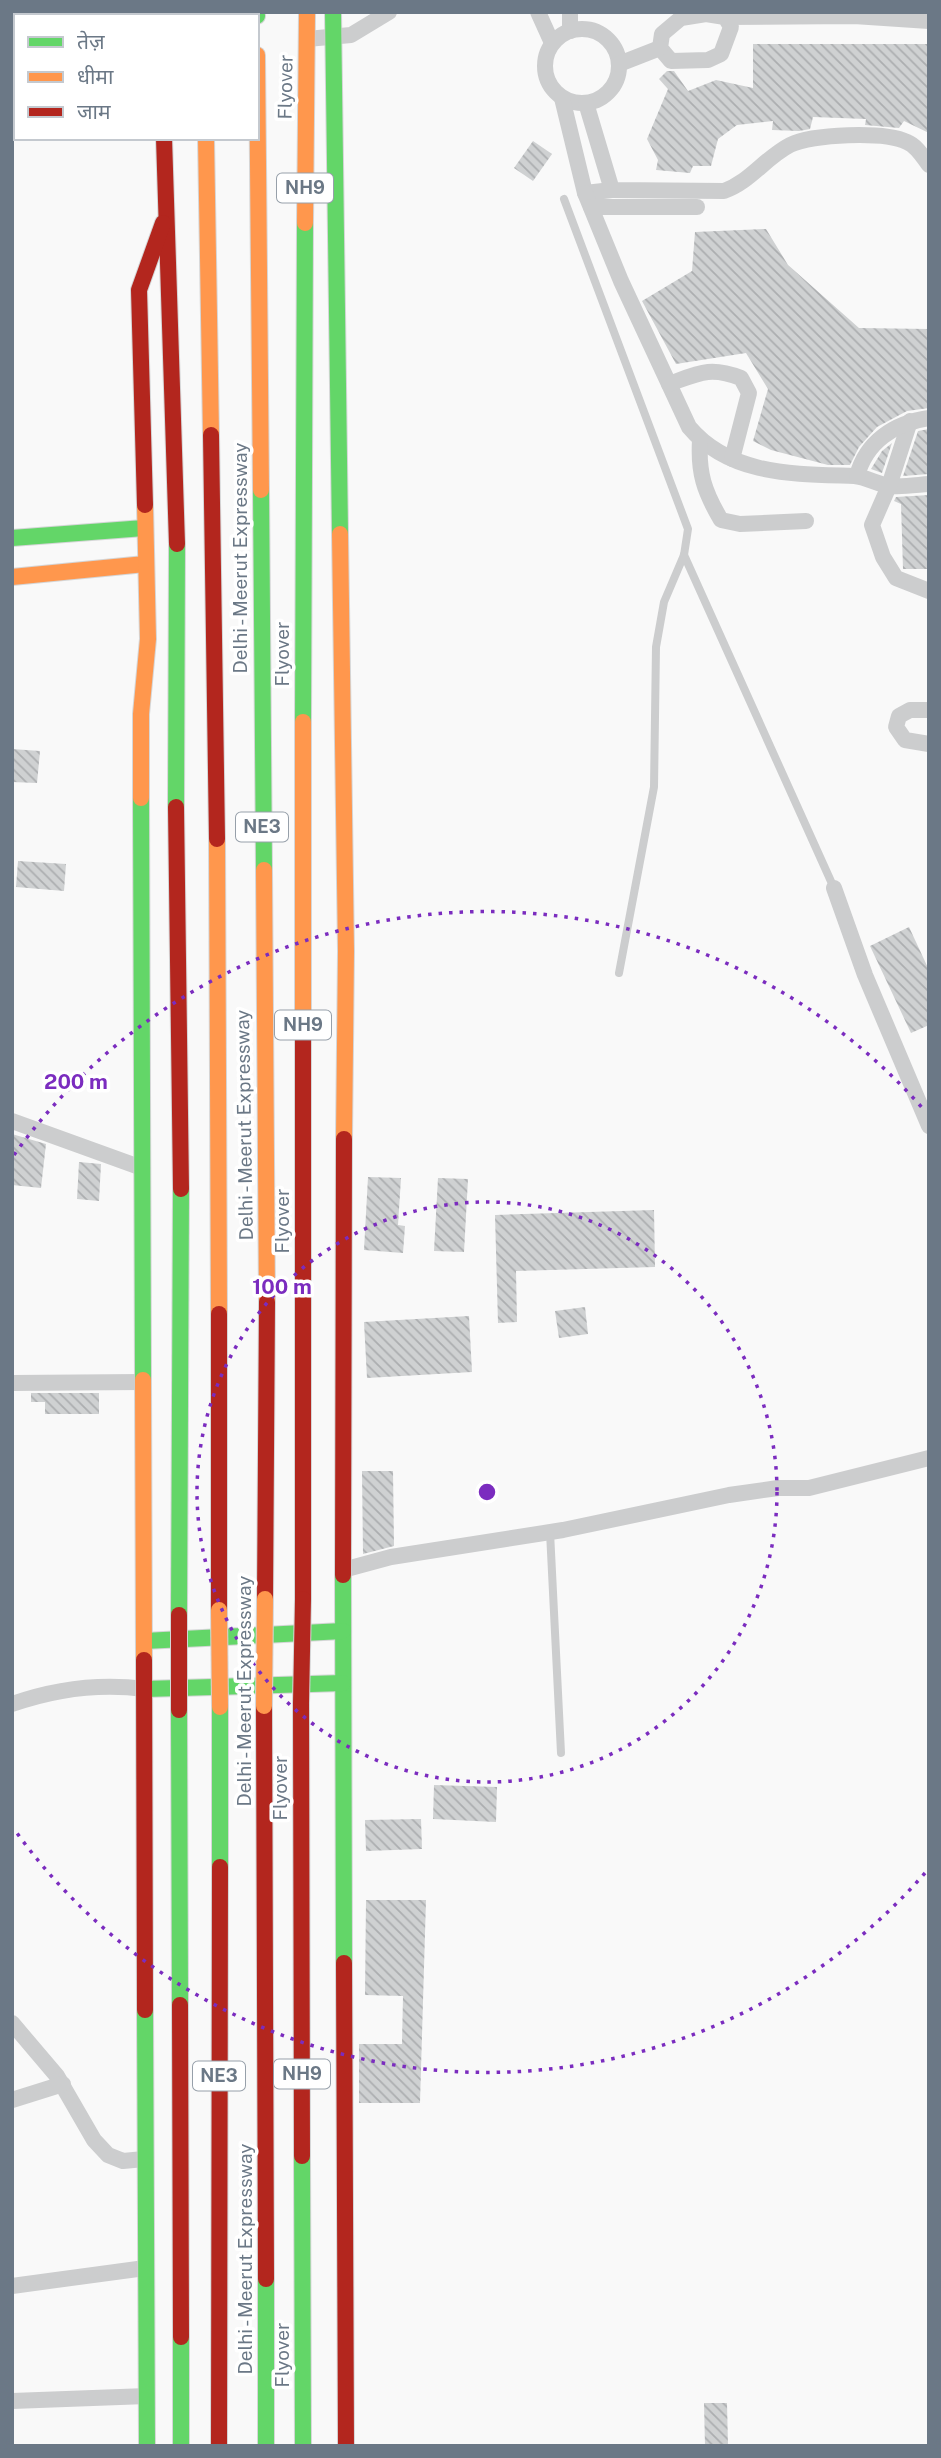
<svg xmlns="http://www.w3.org/2000/svg" width="941" height="2458" viewBox="0 0 941 2458" font-family="'Public Sans','Noto Sans Devanagari',sans-serif">
<defs>
<pattern id="building-back-hatch" width="6" height="6" patternUnits="userSpaceOnUse" patternTransform="scale(1.75)"><rect width="6" height="6" fill="#cfd1d2"/><path d="M-1 5l2 2M0 0l6 6M5-1l2 2" fill="none" stroke="#acaeb0"/></pattern>
</defs>
<rect width="100%" height="100%" fill="#f9f9f9"/>
<!-- building -->
<g fill="url(#building-back-hatch)">
<path d="M753 44H929V133L904 121 899 128 865 125 866 119 813 117 810 129 799 131 772 130 773 121 737 125 718 139 711 166H693L690 173 656 170 658 160 647 139 668 89 659 79 667 71H674L688 91 716 80 753 88Z"/>
<path d="M533 141 552 154 533 181 514 168Z"/>
<path d="M766 229 788 265 859 328 929 329V408L907 411 877 427 859 447 850 465H828L771 450 753 441 768 389 746 353 676 364 642 301 692 271 695 232Z"/>
<path d="M929 429V474L903 476 918 431Z"/>
<path d="M892 443 882 473 871 469 882 451Z"/>
<path d="M929 495V569H903L901 504 894 501 896 497Z"/>
<path d="M12 749 40 751 37 783 12 782Z"/>
<path d="M18 861 66 864 64 891 16 887Z"/>
<path d="M909 927 929 970V1025L911 1033 870 946Z"/>
<path d="M12 1134 46 1144 41 1188 12 1185Z"/>
<path d="M79 1162 101 1164 99 1201 77 1199Z"/>
<path d="M368 1177 401 1178 398 1225 405 1226 403 1253 364 1250Z"/>
<path d="M438 1178 468 1179 464 1252 434 1251Z"/>
<path d="M654 1210 655 1267 516 1271 517 1322 498 1323 495 1215Z"/>
<path d="M585 1307 588 1334 559 1338 555 1311Z"/>
<path d="M469 1316 472 1372 367 1378 364 1322Z"/>
<path d="M31 1393H99V1414H45V1402H31Z"/>
<path d="M362 1471H393L394 1546 363 1554Z"/>
<path d="M434 1785 497 1787 496 1822 433 1819Z"/>
<path d="M421 1819 422 1849 366 1851 365 1820Z"/>
<path d="M366 1900H426L420 2103H359V2044H402L403 1996 365 1995Z"/>
<path d="M704 2403H727L728 2446H705Z"/>
</g>
<g fill="none" stroke-linecap="round" stroke-linejoin="round">
<defs>
<g id="fast">
<path d="M159 12V16"/>
<path d="M203 12V16"/>
<path d="M256 12 257 16"/>
<path d="M333 12 340 534"/>
<path d="M261 490 264 870"/>
<path d="M12 538 144 528"/>
<path d="M303 722 305 223"/>
<path d="M141 798 143 1380"/>
<path d="M176 807 177 544"/>
<path d="M343 1575 344 1963"/>
<path d="M179 1615 181 1189"/>
<path d="M144 1641 343 1631"/>
<path d="M145 1689 343 1683"/>
<path d="M179 1710 180 2005"/>
<path d="M220 1867V1707"/>
<path d="M145 2010 147 2446"/>
<path d="M302 2156 303 2446"/>
<path d="M266 2279V2446"/>
<path d="M181 2337V2446"/>
</g>
<g id="slow">
<path d="M257 55 261 490"/>
<path d="M206 138 211 435"/>
<path d="M305 223 307 12"/>
<path d="M340 534 346 951 344 1139"/>
<path d="M12 577 145 564"/>
<path d="M303 722V1022"/>
<path d="M141 798V714L148 639 145 505"/>
<path d="M217 839 219 1314"/>
<path d="M264 870 267 1302"/>
<path d="M143 1380 144 1660"/>
</g>
<g id="jam">
<path d="M164 138 177 544"/>
<path d="M211 435 217 839"/>
<path d="M145 505 139 290 163 223"/>
<path d="M176 807 181 1189"/>
<path d="M303 1022V1599"/>
<path d="M219 1314V1610"/>
<path d="M343 1575 344 1139"/>
<path d="M265 1599 267 1302"/>
<path d="M144 1660 145 2010"/>
<path d="M301 1703 302 2156"/>
<path d="M264 1706 266 2279"/>
<path d="M344 1963 346 2446"/>
<path d="M180 2005 181 2337"/>
<path d="M219 2446 220 1867"/>
</g>
</defs>
<!-- fast casing -->
<use href="#fast" stroke="#d5d6d7" stroke-width="18"/>
<!-- slow casing -->
<use href="#slow" stroke="#d5d6d7" stroke-width="18"/>
<!-- jam casing -->
<use href="#jam" stroke="#d5d6d7" stroke-width="18"/>
<!-- lane -->
<g stroke="#cccdce" stroke-width="8">
<path d="M564 199 688 529 684 555 664 602 656 647 654 787 619 973"/>
<path d="M684 555 834 888"/>
<path d="M550 1532 561 1753"/>
</g>
<!-- street -->
<g stroke="#cccdce" stroke-width="16">
<path d="M538 12 552 43"/>
<path d="M570 12V31"/>
<path d="M706 14 725 17 731 27 721 54 708 60 671 61 660 48 662 34 681 18Z"/>
<path d="M725 17 854 16 929 21"/>
<circle cx="582" cy="66" r="37"/>
<path d="M307 39 351 35 389 12"/>
<path d="M619 64 660 48"/>
<path d="M562 98 585 193 612 190"/>
<path d="M586 103 612 190 724 191C750 182 765 158 790 145 812 134 884 131 907 142 917 146 923 157 929 165"/>
<path d="M585 193 621 281 689 427C730 476 796 474 854 476 867 477 878 485 891 486 903 487 916 485 929 484"/>
<path d="M591 207H697"/>
<path d="M669 384C699 373 710 366 741 378L749 393 732 459"/>
<path d="M910 421 889 486 872 525 883 557 896 578 929 591"/>
<path d="M700 440C698 473 704 491 721 520L740 524 806 521"/>
<path d="M857 476C866 442 894 423 929 418"/>
<path d="M929 710H910L899 716 896 727 905 740 929 744"/>
<path d="M834 888 865 975 929 1126"/>
<path d="M12 1121 142 1168"/>
<path d="M12 1383 142 1382"/>
<path d="M343 1570 391 1557 563 1530 729 1495 778 1488H809L929 1458"/>
<path d="M12 1704C55 1689 100 1683 145 1689"/>
<path d="M12 2023 57 2076 94 2140 108 2155 123 2161 144 2159"/>
<path d="M12 2100 63 2084"/>
<path d="M12 2286 145 2268"/>
<path d="M12 2401 147 2396"/>
</g>
<!-- fast -->
<use href="#fast" stroke="#63d668" stroke-width="16"/>
<!-- slow -->
<use href="#slow" stroke="#ff974d" stroke-width="16"/>
<!-- jam -->
<use href="#jam" stroke="#b3261e" stroke-width="16"/>
<defs>
<g id="slow-bridge">
<path d="M219 1610 220 1707"/>
<path d="M264 1706 265 1599"/>
</g>
<g id="jam-bridge">
<path d="M179 1615V1710"/>
<path d="M301 1703 303 1599"/>
</g>
</defs>
<!-- slow-bridge casing -->
<use href="#slow-bridge" stroke="#d5d5d6" stroke-width="18" stroke-linecap="butt"/>
<!-- jam-bridge casing -->
<use href="#jam-bridge" stroke="#d5d5d6" stroke-width="18" stroke-linecap="butt"/>
<!-- slow-bridge -->
<use href="#slow-bridge" stroke="#ff974d" stroke-width="16"/>
<!-- jam-bridge -->
<use href="#jam-bridge" stroke="#b3261e" stroke-width="16"/>
</g>
<!-- distance rings -->
<g fill="none" stroke="#7b2cbf" stroke-width="3.5" stroke-dasharray="3.5 7">
<circle cx="487" cy="1492" r="290"/>
<path d="M925 1873A581 581 0 0 1 14 1829M14 1155A581 581 0 0 1 925 1111"/>
</g>
<g text-anchor="middle" stroke-width="7" stroke-linejoin="round" paint-order="stroke">
<!-- shield labels -->
<g fill="#fff" stroke="#97a0aa" stroke-width="2">
<rect x="277" y="173.5" width="56" height="29" rx="5"/>
<rect x="236" y="812.5" width="52" height="29" rx="5"/>
<rect x="275" y="1010.5" width="56" height="29" rx="5"/>
<rect x="274" y="2059.5" width="56" height="29" rx="5"/>
<rect x="193" y="2061.5" width="52" height="29" rx="5"/>
</g>
<g font-size="18" font-weight="bold" fill="#6b7886">
<text x="305" y="194">NH9</text>
<text x="262" y="833">NE3</text>
<text x="303" y="1031">NH9</text>
<text x="302" y="2080">NH9</text>
<text x="219" y="2082">NE3</text>
</g>
<!-- street labels -->
<g font-size="19" fill="#6b7886" stroke="#fff">
<text transform="translate(285 87) rotate(-89)" y="7">Flyover</text>
<text transform="translate(240 558) rotate(-90)" y="7">Delhi - Meerut Expressway</text>
<text transform="translate(282 654) rotate(-90)" y="7">Flyover</text>
<text transform="translate(244 1125) rotate(-91)" y="7">Delhi - Meerut Expressway</text>
<text transform="translate(282 1221) rotate(-90)" y="7">Flyover</text>
<text transform="translate(244 1691) rotate(-90)" y="7">Delhi - Meerut Expressway</text>
<text transform="translate(280 1788) rotate(-90)" y="7">Flyover</text>
<text transform="translate(245 2259) rotate(-90)" y="7">Delhi - Meerut Expressway</text>
<text transform="translate(282 2355) rotate(-90)" y="7">Flyover</text>
</g>
</g>
<circle cx="487" cy="1492" r="10" fill="#7b2cbf" stroke="#fff" stroke-width="3.5"/>
<g font-size="21" text-anchor="middle" font-weight="bold" fill="#7b2cbf" stroke="#fff" stroke-width="7" stroke-linejoin="round" paint-order="stroke">
<text x="76" y="1089">200 m</text>
<text x="282" y="1294">100 m</text>
</g>
<!-- border -->
<rect width="941" height="2458" fill="none" stroke="#6b7886" stroke-width="28"/>
<!-- legend -->
<rect x="14" y="14" width="245" height="126" fill="#ffffff" stroke="#c4c9cf" stroke-width="2"/>
<rect x="28" y="37" width="35" height="10" fill="#63d668" stroke="#c4c9cf" stroke-width="2"/>
<text x="77" y="49" font-size="21" fill="#6b7886">तेज़</text>
<rect x="28" y="72" width="35" height="10" fill="#ff974d" stroke="#c4c9cf" stroke-width="2"/>
<text x="77" y="84" font-size="21" fill="#6b7886">धीमा</text>
<rect x="28" y="107" width="35" height="10" fill="#b3261e" stroke="#c4c9cf" stroke-width="2"/>
<text x="77" y="119" font-size="21" fill="#6b7886">जाम</text>
</svg>
